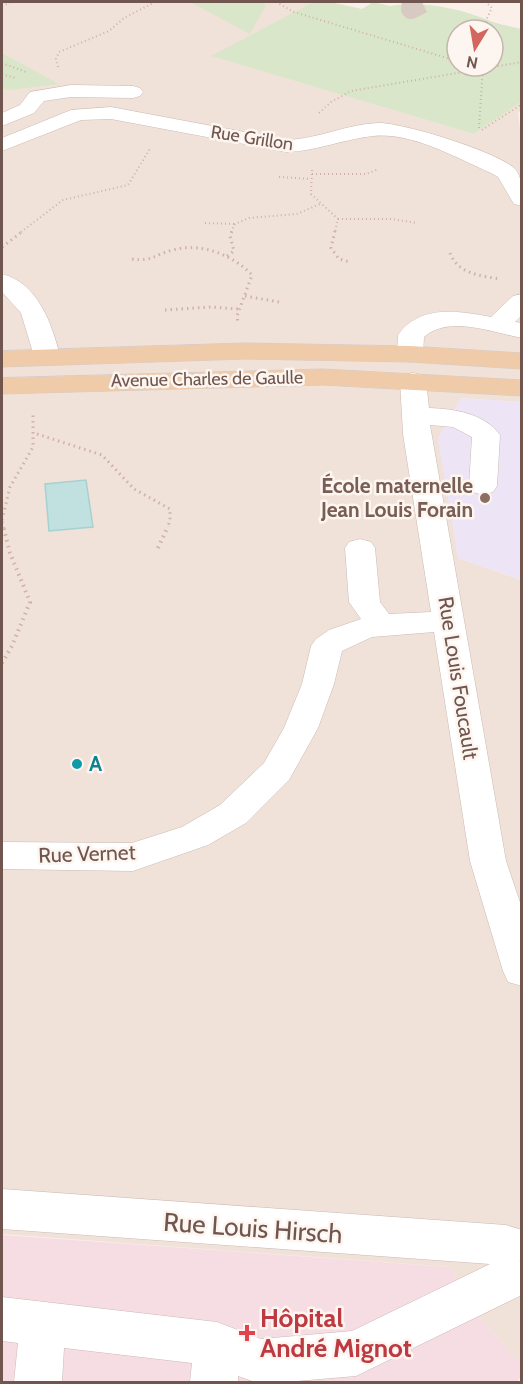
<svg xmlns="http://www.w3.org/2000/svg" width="523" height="1384" viewBox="0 0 523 1384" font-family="Cabin,sans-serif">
<rect width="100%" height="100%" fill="#faf0e9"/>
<!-- residential -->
<path fill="#f0e2d8" d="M2 2H313L212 56 474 134 521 102V110L518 113 522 145 521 402 461 398 458 558 521 580V1365L465 1300 451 1267 2 1234Z"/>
<!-- education -->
<path fill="#ede5f6" d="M461 398 521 402V580L458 558 438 438Z"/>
<!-- medical -->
<path fill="#f6dde4" d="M2 1235 451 1267 465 1300 521 1365V1376L517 1382H2Z"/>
<!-- green -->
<g fill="#d9e6c9" fill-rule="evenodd">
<path d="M190 2H262L266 5 250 34Z"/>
<path d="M313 2H330L362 9 373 2 390 6C417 0 459 8 485 19 496 24 510 26 521 29V102L474 134 211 56ZM457 30H493V66H457Z"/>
<path d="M2 53 59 84 9 90 2 88Z"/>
</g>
<!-- water -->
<path fill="#c0e1e0" stroke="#a7d1d1" stroke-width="1.5" d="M86 480 93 527 49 531 45 484Z"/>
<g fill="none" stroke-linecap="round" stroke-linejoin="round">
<!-- minor-tunnel -->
<path stroke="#d8cac3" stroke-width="20" stroke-dasharray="20 10" stroke-linecap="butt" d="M412 2 411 9 425 2"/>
<defs>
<g id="minor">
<path d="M71 85 133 86 140 88 143 92 140 96 133 98 71 97 44 101 34 113 2 126V113L20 105 30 92Z"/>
<path d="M111 107 287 140C318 139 347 124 378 123 401 122 502 153 516 170 523 180 522 194 522 206L514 204 498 177 491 173C456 158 413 132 373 136 344 139 317 151 287 152L111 119 81 120 2 151V138L71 110Z"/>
<path d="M2 274C38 283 52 324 60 356L56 361 47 364 38 361 34 356 21 313 2 292Z"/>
<path d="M522 294V315L515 322 522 323V338C491 332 449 315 424 337L423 354 419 359 410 362 401 359 397 354 398 335C420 304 459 311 491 317L513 296Z"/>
<path d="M413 373 422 375 426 381 429 408C454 409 484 413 500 435L497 486 493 492 483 495 473 492 469 486 472 437 453 427 430 425 506 861 522 908V986L508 982 503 971 470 861 434 632 372 637 342 651 334 684 318 728 294 771 289 780 246 823 208 845 133 871 2 869V842L132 843 182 827 220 805 264 763 284 728 302 684 311 646 316 639 329 630 361 619 349 602 345 548 349 542 360 539 371 542 375 548 380 602 389 614 431 612 403 434 400 381 404 375Z"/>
<path d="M2 1189 506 1225 522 1230V1260L519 1261 522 1262V1295L356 1376 285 1382H255L238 1376V1382H190L192 1363 64 1348 62 1382H14L18 1343 2 1341V1297L217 1322 261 1339 352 1331 490 1264 2 1229Z"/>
</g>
<g id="major">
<path d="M245 343 410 346 522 353V369L410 362 245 359 2 367V351Z"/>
<path d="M323 369 522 380V396L323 385 2 394V378Z"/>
</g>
</defs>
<!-- minor casing -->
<use href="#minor" stroke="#ccbab3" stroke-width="1"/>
<!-- major casing -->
<use href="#major" stroke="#d4ccca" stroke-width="1"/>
<!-- path-far2 -->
<g stroke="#d0b1a7" stroke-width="2" stroke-dasharray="1 3" stroke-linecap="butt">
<path d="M276 2 294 12 457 61"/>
<path d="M2 6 11 2"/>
<path d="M485 30 486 20 492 8 486 2"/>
<path d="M2 63 26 72"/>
<path d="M474 66 482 69"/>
<path d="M58 67 56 59 59 52 109 31 124 18 155 2"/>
<path d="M2 74 15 78"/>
<path d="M319 113 331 102 351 91 522 62"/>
<path d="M479 128 483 66"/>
<path d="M482 130 522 104"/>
<path d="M312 170 311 194 338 219 335 232"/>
<path d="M312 174H366L379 169"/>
<path d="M279 177 310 179"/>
<path d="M338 219H391L417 223"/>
<path d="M205 223 235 224"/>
<path d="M21 232 63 200 128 185 151 147"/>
<path d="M231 232 235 224 249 218 297 214 320 204"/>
</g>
<!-- path-far1 -->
<g stroke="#d0b1a7" stroke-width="3" stroke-dasharray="1.5 4" stroke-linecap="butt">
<path d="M335 231 331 248 339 259 350 262"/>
<path d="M2 247 23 231"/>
<path d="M450 253C458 274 481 276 501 279"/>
<path d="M227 256 234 251 230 236 232 231"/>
<path d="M132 259C153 262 155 254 173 250 201 242 233 255 252 275L237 316 238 323"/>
<path d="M245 296 279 302"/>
<path d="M165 310 211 307 239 309"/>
<path d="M37 434 102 455 134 489 170 509V521L167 528"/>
<path d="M2 520 10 487 33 447V414"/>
<path d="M2 522 4 528"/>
</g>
<!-- path -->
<g stroke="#d0b1a7" stroke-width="4" stroke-dasharray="1.5 4.5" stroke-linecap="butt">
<path d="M158 548 168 526"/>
<path d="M2 663 12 646 30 602 10 553 3 526"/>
</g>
<!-- minor -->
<use href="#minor" fill="#fff" fill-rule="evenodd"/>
<!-- major -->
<use href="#major" fill="#efcbaa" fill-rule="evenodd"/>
</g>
<!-- markers -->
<circle fill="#8d6e63" stroke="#fdf5ef" stroke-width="2" cx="485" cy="498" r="6"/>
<circle fill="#0f9aa8" stroke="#fdf5ef" stroke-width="2" cx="77" cy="764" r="6"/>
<path fill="#e0444e" stroke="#fdf5ef" stroke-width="2" d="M244 1324h6v6h6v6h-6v6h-6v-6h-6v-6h6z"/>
<g text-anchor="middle" stroke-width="5" stroke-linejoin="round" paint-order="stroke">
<!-- far-street labels -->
<g font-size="18" fill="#715650" stroke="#fdf5ef">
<text transform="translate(252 138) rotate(9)" y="6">Rue Grillon</text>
<text transform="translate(207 379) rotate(-1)" y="6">Avenue Charles de Gaulle</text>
</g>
<!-- education labels -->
<g font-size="21" font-weight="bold" fill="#785e54" stroke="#fdf5ef" text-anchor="end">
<text x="473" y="493">École maternelle<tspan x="473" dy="24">Jean Louis Forain</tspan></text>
</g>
<!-- street labels -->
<g font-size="21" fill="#715650" stroke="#fdf5ef">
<text transform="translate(458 678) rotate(81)" y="7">Rue Louis Foucault</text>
<text transform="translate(87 854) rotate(-2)" y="7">Rue Vernet</text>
</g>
<!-- culture labels -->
<g font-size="21" font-weight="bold" fill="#0d838f" stroke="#fdf5ef" text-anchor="start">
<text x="89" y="771">A</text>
</g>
<!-- near-street labels -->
<g font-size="26" fill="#715650" stroke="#fdf5ef">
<text transform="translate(253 1228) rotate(4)" y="9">Rue Louis Hirsch</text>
</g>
<!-- near-health labels -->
<g font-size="26" font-weight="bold" fill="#be3a42" stroke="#fdf5ef" text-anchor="start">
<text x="260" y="1327">Hôpital<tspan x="260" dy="30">André Mignot</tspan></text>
</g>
</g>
<!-- border -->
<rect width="523" height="1384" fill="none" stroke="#715650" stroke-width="6"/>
<!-- north arrow -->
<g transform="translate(475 48) rotate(191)"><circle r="28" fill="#fdf5ef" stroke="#c5b5af" stroke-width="1.5"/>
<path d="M0-4.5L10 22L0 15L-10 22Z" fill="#d3665f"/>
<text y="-9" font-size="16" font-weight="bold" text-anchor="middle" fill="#715650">N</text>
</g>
</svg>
